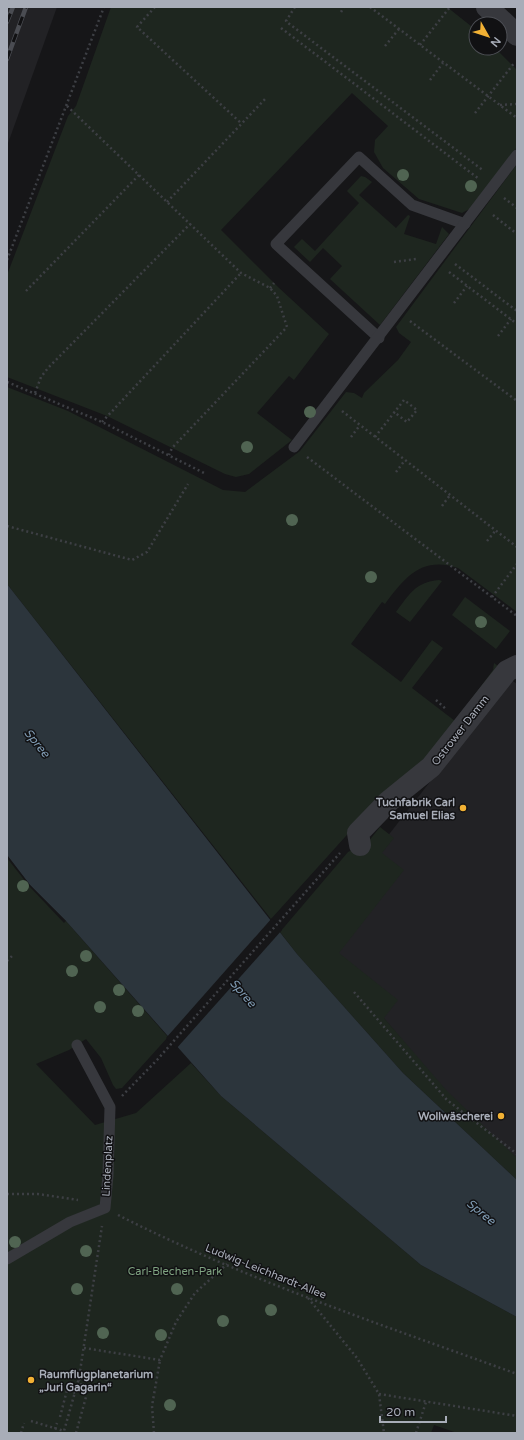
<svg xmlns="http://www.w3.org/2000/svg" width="524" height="1440" viewBox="0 0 524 1440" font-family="'Varela Round',sans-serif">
<rect width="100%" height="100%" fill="#161618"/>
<!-- built -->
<g fill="#222225">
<path d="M7 7H57L7 146Z"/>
<path d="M510 679 517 684V1180L313 932Z"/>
</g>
<!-- green -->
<g fill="#1e261f">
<path d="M111 7H447L476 30V48H495L517 70V147L471 208 462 213 419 199 383 168 374 152 375 140 388 126 352 93 221 230 278 287 329 334 294 380 289 376 257 413 292 440 249 474 236 477 225 474 107 416 7 377V275L68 116 76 106Z"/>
<path d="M517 164V612L458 568C422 556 405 577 385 604L382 602 351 644 401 682 432 640 443 648 412 688 455 721 493 670 494 663 498 666 426 761 383 795 271 919 7 584V387L68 411 223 490 245 492 300 451 346 392 354 393 362 398 364 393 398 360 411 342 399 333 396 327Z"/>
<path d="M361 176 365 177 372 182 359 195 396 228 408 215 410 216 404 234 436 244 442 227 449 234 380 325 330 279 342 266 323 248 310 262 294 247 302 239 315 251 359 203 347 191Z"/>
<path d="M439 580 442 581 410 622 396 612C409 595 415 582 439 580Z"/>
<path d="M465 597 510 631 496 649 452 615Z"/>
<path d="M380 827 394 838 382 853 404 870 339 953 398 1000 384 1018 447 1091 517 1158V1180L403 1073 297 954 280 932 348 852 368 842Z"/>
<path d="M7 855 30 885 66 921 168 1037 122 1088 116 1089 113 1085 101 1058 86 1039 69 1050 36 1064 95 1125 136 1113 191 1063 221 1096 421 1265 517 1317V1433H457L434 1425 431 1433H7Z"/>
</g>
<!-- water -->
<path fill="#2c353c" d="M7 584 297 954 403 1073 517 1180V1317L421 1265 221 1096 66 921 30 885 7 855Z"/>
<!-- pier -->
<g fill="#161618">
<path d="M7 855 30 885 66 921 64 923 29 886 7 858Z"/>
<path d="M272 918 282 930 176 1049 166 1038Z"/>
</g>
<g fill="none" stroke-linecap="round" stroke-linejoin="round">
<!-- path -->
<g stroke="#3d3f44" stroke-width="2.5" stroke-dasharray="2 3" stroke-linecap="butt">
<path d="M155 7 137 27 242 124"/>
<path d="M295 7 286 21 288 23 484 171"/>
<path d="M370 7 517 118"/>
<path d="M341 12 344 7"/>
<path d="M281 28 479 179"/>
<path d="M420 45 450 7"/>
<path d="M385 46 399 29"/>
<path d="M430 80 443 63"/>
<path d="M500 105 517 104"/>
<path d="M67 106 241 273 270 288 277 296 287 327 172 448 169 455"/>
<path d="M475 113 515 62"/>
<path d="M504 198 517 208"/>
<path d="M167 202 267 97"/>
<path d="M493 215 517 234"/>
<path d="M7 260 104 7"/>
<path d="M394 262 416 259"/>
<path d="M455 264 517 311"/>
<path d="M449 272 517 324"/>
<path d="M270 288 274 283"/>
<path d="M26 291 139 175"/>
<path d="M454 303 467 286"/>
<path d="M410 321 517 401"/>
<path d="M498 336 511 319"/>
<path d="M7 382 102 422 204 473"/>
<path d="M35 393 41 377 48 368 190 224"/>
<path d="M342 411 517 547"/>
<path d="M102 422 241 273"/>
<path d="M351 437 360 425"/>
<path d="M375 437 404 400 417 410 407 422 394 412"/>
<path d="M307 457 517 616"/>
<path d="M396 472 405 460"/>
<path d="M442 506 450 495"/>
<path d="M7 526 132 560 147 552 188 484"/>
<path d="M487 541 496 530"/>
<path d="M492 597 517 564"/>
<path d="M436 700 447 710"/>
<path d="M7 961 13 955"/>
<path d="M354 992 447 1100 517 1154"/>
<path d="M122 1096 157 1060 340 853"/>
<path d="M7 1194H38L78 1200"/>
<path d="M118 1215C246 1280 383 1325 517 1374"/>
<path d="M308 1298 357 1358 379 1394 384 1433"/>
<path d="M84 1348 160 1360 176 1322 195 1293 227 1264"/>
<path d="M379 1394 517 1416"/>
<path d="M60 1417 67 1390 75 1393"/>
<path d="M31 1421 64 1431 79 1378"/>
<path d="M55 1429 57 1423"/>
<path d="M21 1433 24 1423"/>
<path d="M76 1433 86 1397 79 1378 102 1226"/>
<path d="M154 1433 152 1406 160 1360"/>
<path d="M416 1433 426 1402"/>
</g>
<!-- lane -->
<g stroke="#37383d" stroke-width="11">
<path d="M379 338 276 244 359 157 412 205 465 224"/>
<path d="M294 447 517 155"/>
<path d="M7 1259 70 1222 105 1208 108 1175 110 1107 77 1045"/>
</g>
<!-- street -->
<g stroke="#37383d" stroke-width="22">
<path d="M487 7 517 35"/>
<path d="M360 845 358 833 389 801 431 767 507 671 517 666"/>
</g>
<defs>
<g id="rail">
<path d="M7 22 13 7"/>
<path d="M7 59 26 7"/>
</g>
</defs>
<!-- rail casing -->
<use href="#rail" stroke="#4a4c52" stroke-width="4.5"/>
<!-- rail -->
<use href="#rail" stroke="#111113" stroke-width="3" stroke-dasharray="9" stroke-linecap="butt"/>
</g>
<!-- trees -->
<g fill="#506452">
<circle cx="403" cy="175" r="6"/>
<circle cx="471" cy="186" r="6"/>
<circle cx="310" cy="412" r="6"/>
<circle cx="247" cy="447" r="6"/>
<circle cx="292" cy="520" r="6"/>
<circle cx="371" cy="577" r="6"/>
<circle cx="481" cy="622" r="6"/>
<circle cx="23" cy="886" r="6"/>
<circle cx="86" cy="956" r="6"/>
<circle cx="72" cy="971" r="6"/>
<circle cx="119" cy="990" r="6"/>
<circle cx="100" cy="1007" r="6"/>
<circle cx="138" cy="1011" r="6"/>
<circle cx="15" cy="1242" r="6"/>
<circle cx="86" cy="1251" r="6"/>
<circle cx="77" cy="1289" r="6"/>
<circle cx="177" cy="1289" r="6"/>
<circle cx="271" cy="1310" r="6"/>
<circle cx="223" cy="1321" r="6"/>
<circle cx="103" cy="1333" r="6"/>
<circle cx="161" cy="1335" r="6"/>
<circle cx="170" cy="1405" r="6"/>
</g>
<!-- markers -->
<g fill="#f2b134" stroke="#111113" stroke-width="1.5">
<circle cx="463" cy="808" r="4"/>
<circle cx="501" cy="1116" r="4"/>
<circle cx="31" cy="1380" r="4"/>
</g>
<g text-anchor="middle" stroke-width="3" stroke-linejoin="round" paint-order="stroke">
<!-- street labels -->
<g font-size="11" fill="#a8adb8" stroke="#111113">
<text transform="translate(460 730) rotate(-52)" y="4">Ostrower Damm</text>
<text transform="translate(107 1166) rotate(-87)" y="4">Lindenplatz</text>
<text transform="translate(266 1271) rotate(22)" y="4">Ludwig-Leichhardt-Allee</text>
</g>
<!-- poi labels -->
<g font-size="11" font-weight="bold" fill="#a8adb8" stroke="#111113" text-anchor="end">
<text x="455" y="806">Tuchfabrik Carl<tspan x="455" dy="13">Samuel Elias</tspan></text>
<text x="493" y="1120">Wollwäscherei</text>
<text x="39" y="1378" text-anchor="start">Raumflugplanetarium<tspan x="39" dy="13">„Juri Gagarin“</tspan></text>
</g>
<!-- park labels -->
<g font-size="11" fill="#7fa381" stroke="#111113">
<text x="175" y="1275">Carl-Blechen-Park</text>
</g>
<!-- water labels -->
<g font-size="12" font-style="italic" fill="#7f9bb3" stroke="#111113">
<text transform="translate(37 743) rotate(51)" y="4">Spree</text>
<text transform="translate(243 993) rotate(49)" y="4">Spree</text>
<text transform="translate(481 1212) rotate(39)" y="4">Spree</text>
</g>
</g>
<!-- border -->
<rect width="524" height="1440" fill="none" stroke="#a8adb8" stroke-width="16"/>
<!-- north arrow -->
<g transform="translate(488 36) rotate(129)"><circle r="19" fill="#111113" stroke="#4d4f55"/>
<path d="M0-3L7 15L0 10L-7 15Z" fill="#f2b134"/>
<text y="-6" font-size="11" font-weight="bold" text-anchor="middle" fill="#a8adb8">N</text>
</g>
<!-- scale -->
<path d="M380 1416v6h66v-6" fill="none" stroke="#a8adb8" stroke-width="2"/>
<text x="386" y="1416" font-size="12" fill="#a8adb8" stroke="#111113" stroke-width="3" paint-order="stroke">20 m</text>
</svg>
